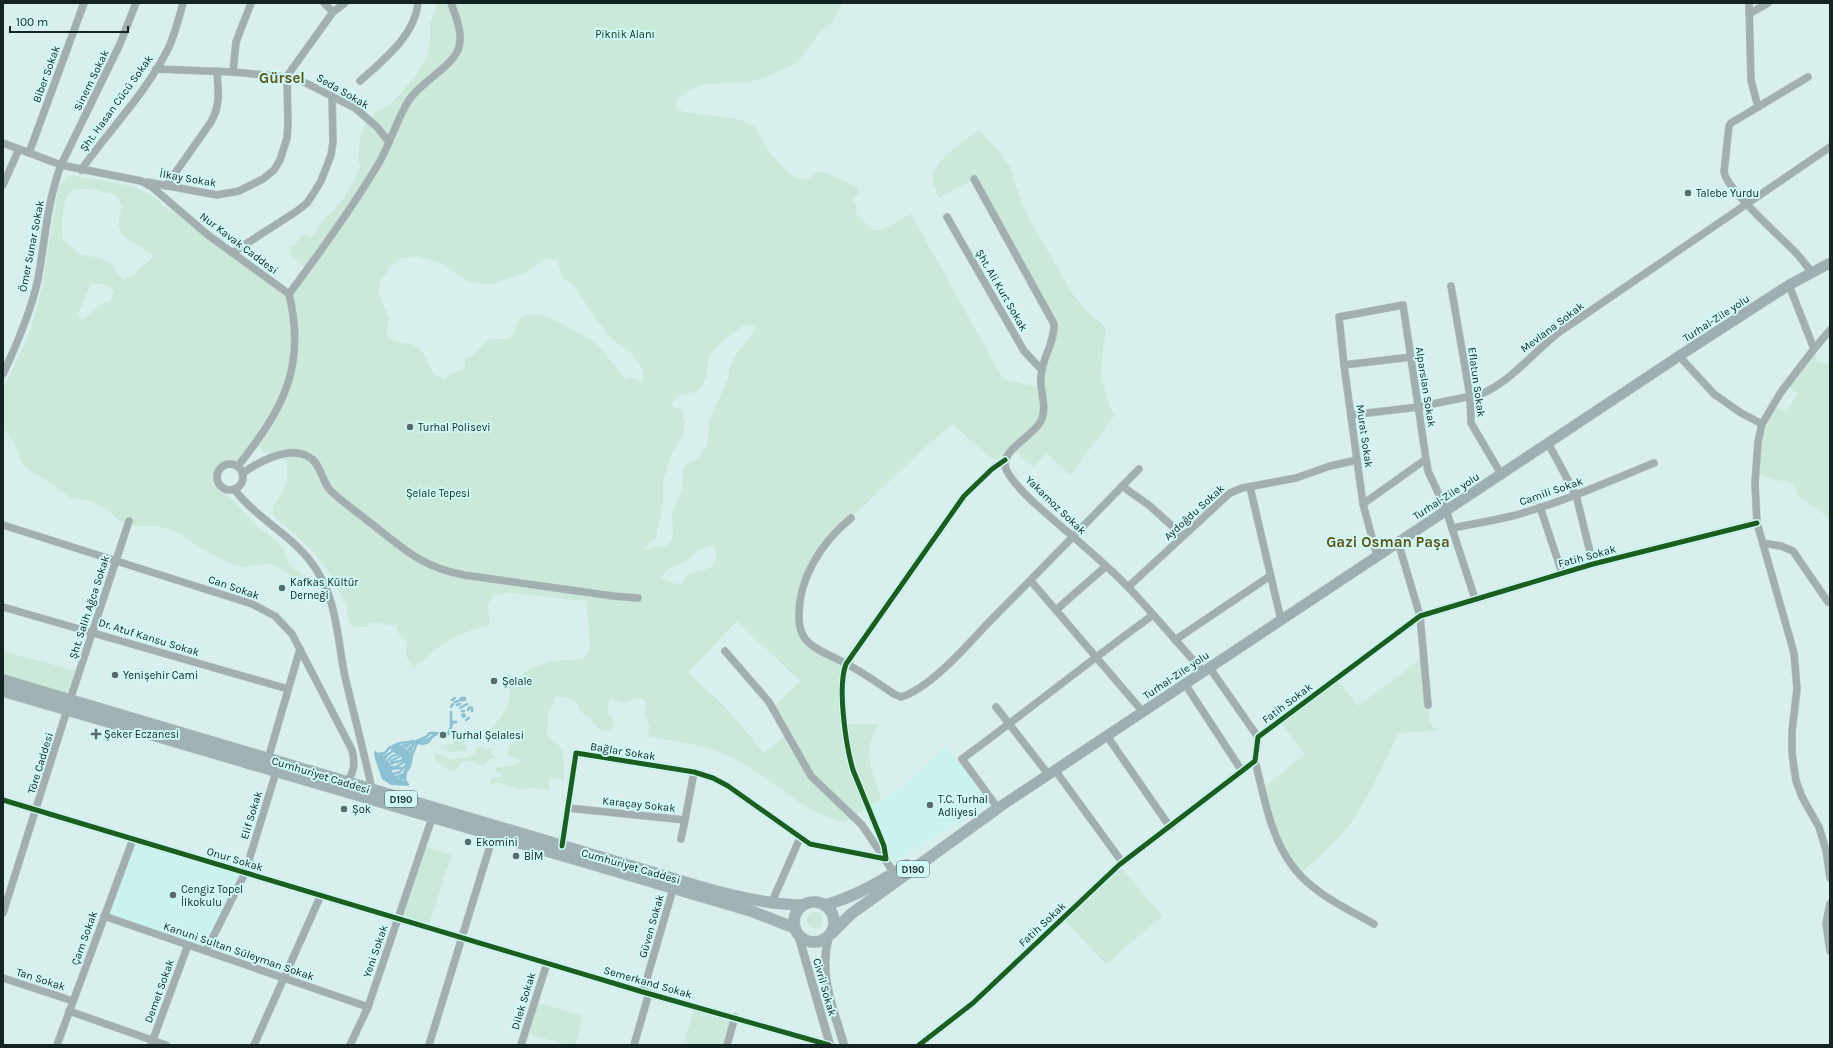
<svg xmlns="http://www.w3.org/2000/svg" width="1833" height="1048" viewBox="0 0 1833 1048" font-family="Karla,sans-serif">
<rect width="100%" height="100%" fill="#d8efee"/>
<!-- built -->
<g fill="#caf2ef">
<path d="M946 746 989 803 895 862 872 807 905 785Z"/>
<path d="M133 839 245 873 206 951 104 916Z"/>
</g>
<!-- green -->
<g fill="#cae9d9" fill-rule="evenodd">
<path d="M436 3H843L833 21 820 32 798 62 767 77 750 82 705 84 690 90 677 99 676 106 683 112 738 119 755 127 769 152 787 171 797 178 807 180 817 172H824L857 187 859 190 858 195 853 199 857 208 855 213 873 230H882L911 214 1003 379 1041 388 1054 329 974 179 939 198C937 193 933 186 933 180 933 159 964 142 979 130L998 150 1010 167 1021 201 1036 231 1074 296 1087 311 1104 326 1106 333 1103 348 1101 374 1109 406 1115 415 1070 475 1047 453 1033 467 1013 449 1005 460 990 458 953 424 926 446 851 518 819 553 799 604 804 638 846 664V724H880C860 747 873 774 881 799L845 822C801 813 771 776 731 757 706 745 675 741 648 736L650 725 645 715 646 702 641 698H636L625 703 612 699 609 700 607 713 613 719 615 725 609 731 604 732 597 727 592 720 581 712 576 702 570 699 557 696 553 700 554 703C545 715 549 719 547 733 550 740 556 742 560 747 566 756 564 769 564 779L550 778 549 790 533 788 518 789 501 783 489 784 492 779 502 776V774L495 771 498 767 511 766 520 762 518 759 508 755 509 746 515 742V737L513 736 499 740 494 730 487 732C498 723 507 710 510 695 511 689 507 679 506 673L515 677H519L529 669 552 661 577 660 585 658 589 652 590 644 586 601 511 593 494 595 488 604 490 625C466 631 444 639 427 657 422 662 416 663 414 670L406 656 407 642 398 633 396 626 373 622 369 623V627H356L351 625 347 615V605L330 574 312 550 273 515V507L287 483V460L281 459 274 461 256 444 238 466C229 462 218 465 217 476 217 480 219 483 219 486L255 524 283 547 289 564 308 580V583L304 584 278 567 268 564 243 567 231 564 204 550 179 533 166 528 154 526H135L121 522 107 509 90 501 71 498 47 481 27 469 21 461 16 446 3 427V389L27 339 34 318 43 283 58 188 68 176H75C99 181 129 182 151 195 157 199 164 206 170 211L173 205 289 294 307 269 291 256 289 250 290 247 294 246 303 234 311 238 325 217 333 211 343 199 357 176 360 168 358 162 360 138 366 121 377 112 391 104 401 93 416 75 426 59 430 42V21L436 10ZM91 189 115 195 122 206 118 223 122 235 153 255 152 258 133 275 123 280 110 263 98 258 80 254 63 240C61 230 62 199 70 192 75 188 85 189 91 189ZM417 256 444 264 463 279 475 283 492 284 527 272 545 259H557L562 277 575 287 597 320 611 338 632 354 643 370V382L631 377 626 381 601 348 589 339 551 318 538 314 523 316 519 320 512 336 508 339H489L472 356 465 359V368L453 373 444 379 434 375C429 365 423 346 410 344 402 343 396 342 389 338L387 331 389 318 379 295 380 281 391 266 401 258ZM94 283 111 287 114 292 109 302 103 303 83 320 77 316 91 284ZM744 325 754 326 755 330 737 353 730 366 728 378 709 422 708 444 698 458 685 466 683 471 682 491 674 507 672 514 673 535 670 543 665 547 656 546 644 550 642 549 656 538 663 504V482L671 456 683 434 685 423 681 410 671 406C681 387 688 398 699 389 710 380 706 365 711 354 713 348 738 329 744 325ZM711 545 715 548C721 582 689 560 682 585L670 582 661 578 667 570 684 562 699 550ZM737 621 800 681 773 708 788 733 764 753 728 710 688 672Z"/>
<path d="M1814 349 1817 362 1830 365V520L1818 509 1801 499 1797 493 1795 486 1792 483 1784 480 1776 481 1766 477 1756 470 1758 442 1772 405 1786 412 1798 394 1786 385Z"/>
<path d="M3 651 79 672 72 695 3 674Z"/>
<path d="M1424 657 1430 723 1433 727 1439 730C1426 733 1411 730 1398 734 1384 763 1371 793 1353 820 1339 841 1318 858 1299 874L1281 849 1262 789 1305 754 1279 721 1336 678 1358 706Z"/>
<path d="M455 737 466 740 464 742 467 748 465 751 452 752 438 748 445 744H453Z"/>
<path d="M481 746 487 749 496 747 490 752 496 757 494 759H490C486 762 487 766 480 766L475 761 461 762 457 769 449 771C444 766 437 763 434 758L437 754C443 754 447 756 451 760 460 756 474 761 476 748Z"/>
<path d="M423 846 451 855 428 927 398 918Z"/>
<path d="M1119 865 1162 916 1106 964 1062 918Z"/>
<circle cx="815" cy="920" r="8"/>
<path d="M534 1002 583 1016 575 1045H568L525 1033Z"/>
<path d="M695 1006 735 1017 727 1045H692L684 1043Z"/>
</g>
<!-- water -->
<g fill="#8cc0d3">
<path d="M398 742 404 749 413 755 412 764 410 766 406 765 401 757 391 750V746Z"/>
<path d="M375 750 382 759 389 763 393 774 400 780 407 781 409 784V786L391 785 382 779 375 759 374 753Z"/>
</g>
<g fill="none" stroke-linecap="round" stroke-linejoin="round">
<!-- stream -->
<g stroke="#8cc0d3" stroke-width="2.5">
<path d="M461 698H465"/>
<path d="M452 700 455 698"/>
<path d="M460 700H465"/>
<path d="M455 702 458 701"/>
<path d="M457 705 460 704"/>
<path d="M451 707 453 704"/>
<path d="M460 708 467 704"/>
<path d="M468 710 470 707"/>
<path d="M462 711H464"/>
<path d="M472 711V708"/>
<path d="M451 712V725"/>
<path d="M462 715 464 714"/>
<path d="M463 717 465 716"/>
<path d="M466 720 469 718"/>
<path d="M416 741 426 737 430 733H434"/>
<path d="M400 743 409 742"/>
<path d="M402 746 415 742"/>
<path d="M404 749 412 741 422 744 429 742 434 733 448 734 453 722H456"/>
<path d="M407 751 411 747"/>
<path d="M378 754 385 753 390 747"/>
<path d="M410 754 411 749 414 743 427 740 437 734"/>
<path d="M412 755 417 743"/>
<path d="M380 757 384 753"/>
<path d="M382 758 386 756"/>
<path d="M384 760 387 755 393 751"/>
<path d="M387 761 391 757 397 754"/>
<path d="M391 761 400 756"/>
<path d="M389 764 403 760"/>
<path d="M390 767H396L404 762"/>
<path d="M390 769 402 768"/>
<path d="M404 773 408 766"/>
<path d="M393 774 400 772 406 765"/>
<path d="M396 778 398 776 402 775"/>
<path d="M400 778 405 773"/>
<path d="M401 780 405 775"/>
<path d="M405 780 406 772 410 766"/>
</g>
<defs>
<g id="minor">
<path d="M324 3 333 12"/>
<path d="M1749 3 1751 80 1758 107"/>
<path d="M1749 14 1768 3"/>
<path d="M156 69 233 72 296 78 355 108 377 127 389 142"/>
<path d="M233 72 236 42 251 3"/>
<path d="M1808 77 1731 123 1729 126 1724 172C1727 190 1781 237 1796 253 1802 259 1806 266 1812 272"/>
<path d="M360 81C383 60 415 36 418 3"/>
<path d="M3 143 61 165 141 181 152 187 208 235 289 294C307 368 282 410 238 466"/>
<path d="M29 153 84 3"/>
<path d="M81 170C110 129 147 92 169 47 175 33 179 18 183 3"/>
<path d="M974 179 1054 324C1055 342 1042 358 1041 376 1039 390 1048 407 1041 421 1034 435 1004 449 1005 464 1005 476 1031 500 1040 508 1069 534 1101 559 1128 587 1154 614 1178 644 1203 671"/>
<path d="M147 182 217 195 239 191 263 179 274 170 280 160 287 138 288 123 287 76 333 12 345 3"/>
<path d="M3 185 19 149"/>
<path d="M166 186 211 122C221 104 218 91 217 71"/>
<path d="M947 217 1024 351 1042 370"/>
<path d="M232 253 297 211 307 203 313 194 321 181 331 155 333 142 332 96"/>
<path d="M1789 285 1814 349 1781 392 1762 424 1758 442 1755 483 1757 523 1794 653 1797 689 1792 731V753L1796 781 1802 797 1819 827 1826 850 1830 878"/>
<path d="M1451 286 1470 396 1471 423 1501 474"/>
<path d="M289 294C321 251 353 207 380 161 391 141 397 119 409 100 421 82 450 68 458 50 464 35 456 17 451 3"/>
<path d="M1814 349 1830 330"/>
<path d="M1679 356 1714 394 1741 413 1762 424"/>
<path d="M1344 365 1411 357"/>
<path d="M3 374C17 344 31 312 38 279 45 241 47 202 61 165L120 44 136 3"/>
<path d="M1351 415 1418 407 1481 394C1509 383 1534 352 1558 333L1830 147"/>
<path d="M1548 443 1576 495 1593 564"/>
<path d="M1426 459 1428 471 1446 510 1475 599"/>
<circle cx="230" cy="477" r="13"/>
<path d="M243 473C258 462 288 446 307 456 321 462 321 480 330 490 342 502 356 511 368 521 402 547 420 567 464 575L613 596 638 598"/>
<path d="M1122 486 1150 506 1183 536"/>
<path d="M1250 487 1281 620"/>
<path d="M234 489C256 518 290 534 311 562 336 594 337 634 344 672 353 712 364 751 372 790"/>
<path d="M1363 504 1426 459 1403 305 1339 317 1344 365 1363 504 1377 556"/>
<path d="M1540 507 1562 573"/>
<path d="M851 518C822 542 798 578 799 617 799 624 801 634 806 640 816 651 832 656 845 663 862 672 878 683 894 694L901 697C931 688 968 644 990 621 1040 571 1089 520 1139 469"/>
<path d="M3 525 252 604 275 616 292 634 352 750C355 762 355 772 346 783"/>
<path d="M1452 528C1472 524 1492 521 1512 516 1561 503 1607 482 1654 463"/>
<path d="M1398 542 1420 616 1428 705"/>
<path d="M1763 543 1781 546 1793 551 1828 602"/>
<path d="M1031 581 1143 712"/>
<path d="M1128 587 1230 493 1242 488 1296 478 1330 466 1357 460"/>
<path d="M3 607 288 689"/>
<path d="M1056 610 1105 567"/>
<path d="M1175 640 1270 576"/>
<path d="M725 651 769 702 811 776 862 825 894 873"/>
<path d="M1209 667 1258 737"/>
<path d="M1185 684 1242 771"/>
<path d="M70 700 129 521"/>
<path d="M996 707 1048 774"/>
<path d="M1107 736 1170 827"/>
<path d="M268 759 300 649"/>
<path d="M1255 761C1264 796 1270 835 1291 864 1310 892 1346 908 1374 924"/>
<path d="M1055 770 1122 862"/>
<path d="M3 800 643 992 829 1045"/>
<path d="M568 808 685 820 694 772"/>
<path d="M998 808 962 759C1026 712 1088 662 1153 615"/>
<path d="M681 839 685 820"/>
<path d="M562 846 576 753 694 772 713 778 728 786 810 844 886 859 884 846 853 770C846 746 837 687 846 664L964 496 992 469 1005 460"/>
<path d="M771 904 800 838"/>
<path d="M1830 904 1826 923 1830 951"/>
<path d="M3 913 67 710"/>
<path d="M104 916 368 1007"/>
<path d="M206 951 245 873 276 772"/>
<path d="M3 978 73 1001"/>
<path d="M643 992 673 889"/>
<path d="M69 1011 166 1045"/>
<path d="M57 1045 133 839"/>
<path d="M151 1045 188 945"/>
<path d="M254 1045 321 895"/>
<path d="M350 1045 368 1007 432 818"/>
<path d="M429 1045 493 836"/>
<path d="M521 1045 547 963"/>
<path d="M634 1045 649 993"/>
<path d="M727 1045 735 1017"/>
<path d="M919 1045 973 1003 1119 865 1255 761 1258 737 1420 616 1593 564 1757 523"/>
</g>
<g id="tertiary">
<path d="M798 934 830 1045"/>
<path d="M829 936C818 976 833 1007 844 1045"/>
</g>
<path id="primary" d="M998 808 1679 356 1789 285 1830 263"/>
<g id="trunk">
<path d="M3 680 641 869C693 884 747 904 802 905"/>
<path d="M3 691 751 911 795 928"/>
<circle cx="814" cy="922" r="20"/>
<path d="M825 905C855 897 881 881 907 865"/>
<path d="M832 933 851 914 998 808"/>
</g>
</defs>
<!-- minor casing -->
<use href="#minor" stroke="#b6c9c8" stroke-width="8"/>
<!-- tertiary casing -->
<use href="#tertiary" stroke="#b6c9c8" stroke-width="9"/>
<!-- primary casing -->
<use href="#primary" stroke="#b6c9c8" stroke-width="11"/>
<!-- trunk casing -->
<use href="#trunk" stroke="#b6c9c8" stroke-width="12"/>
<!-- minor -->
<use href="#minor" stroke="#a2aeaf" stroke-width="7"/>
<!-- tertiary -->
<use href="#tertiary" stroke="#a2aeaf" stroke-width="8"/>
<!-- primary -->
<use href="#primary" stroke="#9dafb1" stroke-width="10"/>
<!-- trunk -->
<use href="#trunk" stroke="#a0b2b3" stroke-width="11"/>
<defs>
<g id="cycleway">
<path d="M3 800 643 992 829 1045"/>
<path d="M562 846 576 753 694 772 713 778 728 786 810 844 886 859 884 846 853 770C846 746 837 687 846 664L964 496 992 469 1005 460"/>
<path d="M919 1045 973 1003 1119 865 1255 761 1258 737 1420 616 1593 564 1757 523"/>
</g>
</defs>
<!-- cycleway casing -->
<use href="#cycleway" stroke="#cef9f6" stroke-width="8"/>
<!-- cycleway -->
<use href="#cycleway" stroke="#1b5e20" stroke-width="5"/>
</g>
<!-- markers -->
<g fill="#586b6a" stroke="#cef9f6" stroke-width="1.5">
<circle cx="1688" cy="193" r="4"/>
<circle cx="410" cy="427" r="4"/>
<circle cx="282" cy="588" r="4"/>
<circle cx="115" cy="675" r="4"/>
<circle cx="494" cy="681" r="4"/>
<path d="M94 728h4v4h4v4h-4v4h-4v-4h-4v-4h4z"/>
<circle cx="443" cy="735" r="4"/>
<circle cx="930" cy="805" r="4"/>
<circle cx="344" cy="809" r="4"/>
<circle cx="468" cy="842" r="4"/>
<circle cx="516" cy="856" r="4"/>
<circle cx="173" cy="895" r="4"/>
</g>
<g text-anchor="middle" stroke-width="4" stroke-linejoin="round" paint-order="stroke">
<!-- shield labels -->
<g fill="#cef9f6" stroke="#4b6462" stroke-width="1">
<rect x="385" y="791" width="32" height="16" rx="3"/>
<rect x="897" y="861" width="32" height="16" rx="3"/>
</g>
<g font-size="10" font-weight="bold" fill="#132423">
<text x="401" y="803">D190</text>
<text x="913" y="873">D190</text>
</g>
<!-- park labels -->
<g font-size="11" fill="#0a351c" stroke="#cef9f6">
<text x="625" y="38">Piknik Alanı</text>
<text x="438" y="497">Şelale Tepesi</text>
</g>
<!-- street labels -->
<g font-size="11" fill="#132423" stroke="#cef9f6">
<text transform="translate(46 74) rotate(-70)" y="4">Biber Sokak</text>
<text transform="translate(91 80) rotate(-64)" y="4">Sinem Sokak</text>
<text transform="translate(343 91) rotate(30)" y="4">Seda Sokak</text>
<text transform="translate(116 103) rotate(-54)" y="4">Şht. Hasan Cücü Sokak</text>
<text transform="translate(188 178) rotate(10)" y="4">İlkay Sokak</text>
<text transform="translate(239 243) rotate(37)" y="4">Nur Kavak Caddesi</text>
<text transform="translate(31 246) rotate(-79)" y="4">Ömer Sunar Sokak</text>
<text transform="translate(1002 290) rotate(60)" y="4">Şht. Ali Kurt Sokak</text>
<text transform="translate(1716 318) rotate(-33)" y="4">Turhal-Zile yolu</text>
<text transform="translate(1552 327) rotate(-37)" y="4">Mevlana Sokak</text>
<text transform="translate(1477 382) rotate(82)" y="4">Eflatun Sokak</text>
<text transform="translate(1426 387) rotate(81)" y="4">Alparslan Sokak</text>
<text transform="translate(1365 436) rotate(82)" y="4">Murat Sokak</text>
<text transform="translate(1551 491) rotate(-19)" y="4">Camili Sokak</text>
<text transform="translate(1446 496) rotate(-33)" y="4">Turhal-Zile yolu</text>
<text transform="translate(1056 505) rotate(44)" y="4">Yakamoz Sokak</text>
<text transform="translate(1194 512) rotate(-42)" y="4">Aydoğdu Sokak</text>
<text transform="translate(1587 556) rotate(-15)" y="4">Fatih Sokak</text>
<text transform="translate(234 587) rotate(19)" y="4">Can Sokak</text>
<text transform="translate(89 607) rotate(-72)" y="4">Şht. Salih Ağca Sokak</text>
<text transform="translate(149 637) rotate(17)" y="4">Dr. Atuf Kansu Sokak</text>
<text transform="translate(1176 675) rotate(-34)" y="4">Turhal-Zile yolu</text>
<text transform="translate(1287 703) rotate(-37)" y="4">Fatih Sokak</text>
<text transform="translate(623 751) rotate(9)" y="4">Bağlar Sokak</text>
<text transform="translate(40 763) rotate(-73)" y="4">Töre Caddesi</text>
<text transform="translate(321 775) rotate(17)" y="4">Cumhuriyet Caddesi</text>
<text transform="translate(639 804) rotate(6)" y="4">Karaçay Sokak</text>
<text transform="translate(251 815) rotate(-73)" y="4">Elif Sokak</text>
<text transform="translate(235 859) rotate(17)" y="4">Onur Sokak</text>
<text transform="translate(631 866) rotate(16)" y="4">Cumhuriyet Caddesi</text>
<text transform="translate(1042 924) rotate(-43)" y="4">Fatih Sokak</text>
<text transform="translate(651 926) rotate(-74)" y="4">Güven Sokak</text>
<text transform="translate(84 938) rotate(-70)" y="4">Çam Sokak</text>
<text transform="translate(239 951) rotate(19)" y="4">Kanuni Sultan Süleyman Sokak</text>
<text transform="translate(375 951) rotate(-71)" y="4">Yeni Sokak</text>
<text transform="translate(41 979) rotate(18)" y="4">Tan Sokak</text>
<text transform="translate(648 982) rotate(16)" y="4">Semerkand Sokak</text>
<text transform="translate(825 987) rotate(74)" y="4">Civril Sokak</text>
<text transform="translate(159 991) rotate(-70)" y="4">Demet Sokak</text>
<text transform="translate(523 1001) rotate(-73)" y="4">Dilek Sokak</text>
</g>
<!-- poi labels -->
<g font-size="11" fill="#132423" stroke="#cef9f6" text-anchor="start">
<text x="1696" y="197">Talebe Yurdu</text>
<text x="418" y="431">Turhal Polisevi</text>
<text x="290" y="586">Kafkas Kültür<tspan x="290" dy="13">Derneği</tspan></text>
<text x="123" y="679">Yenişehir Cami</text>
<text x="502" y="685">Şelale</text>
<text x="104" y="738">Şeker Eczanesi</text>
<text x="451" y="739">Turhal Şelalesi</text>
<text x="938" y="803">T.C. Turhal<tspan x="938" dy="13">Adliyesi</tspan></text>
<text x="352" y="813">Şok</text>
<text x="476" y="846">Ekomini</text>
<text x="524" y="860">BİM</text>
<text x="181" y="893">Cengiz Topel<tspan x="181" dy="13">İlkokulu</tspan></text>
</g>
<!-- district labels -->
<g font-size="15" font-weight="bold" fill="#615619" stroke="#cef9f6">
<text x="282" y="83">Gürsel</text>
<text x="1388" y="547">Gazi Osman Paşa</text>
</g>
</g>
<!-- border -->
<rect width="1833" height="1048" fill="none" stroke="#132423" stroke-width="8"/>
<!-- scale -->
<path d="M10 26v6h118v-6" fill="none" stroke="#132423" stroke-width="2"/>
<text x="16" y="26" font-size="12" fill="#132423" stroke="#cef9f6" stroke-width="3" paint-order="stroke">100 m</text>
</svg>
